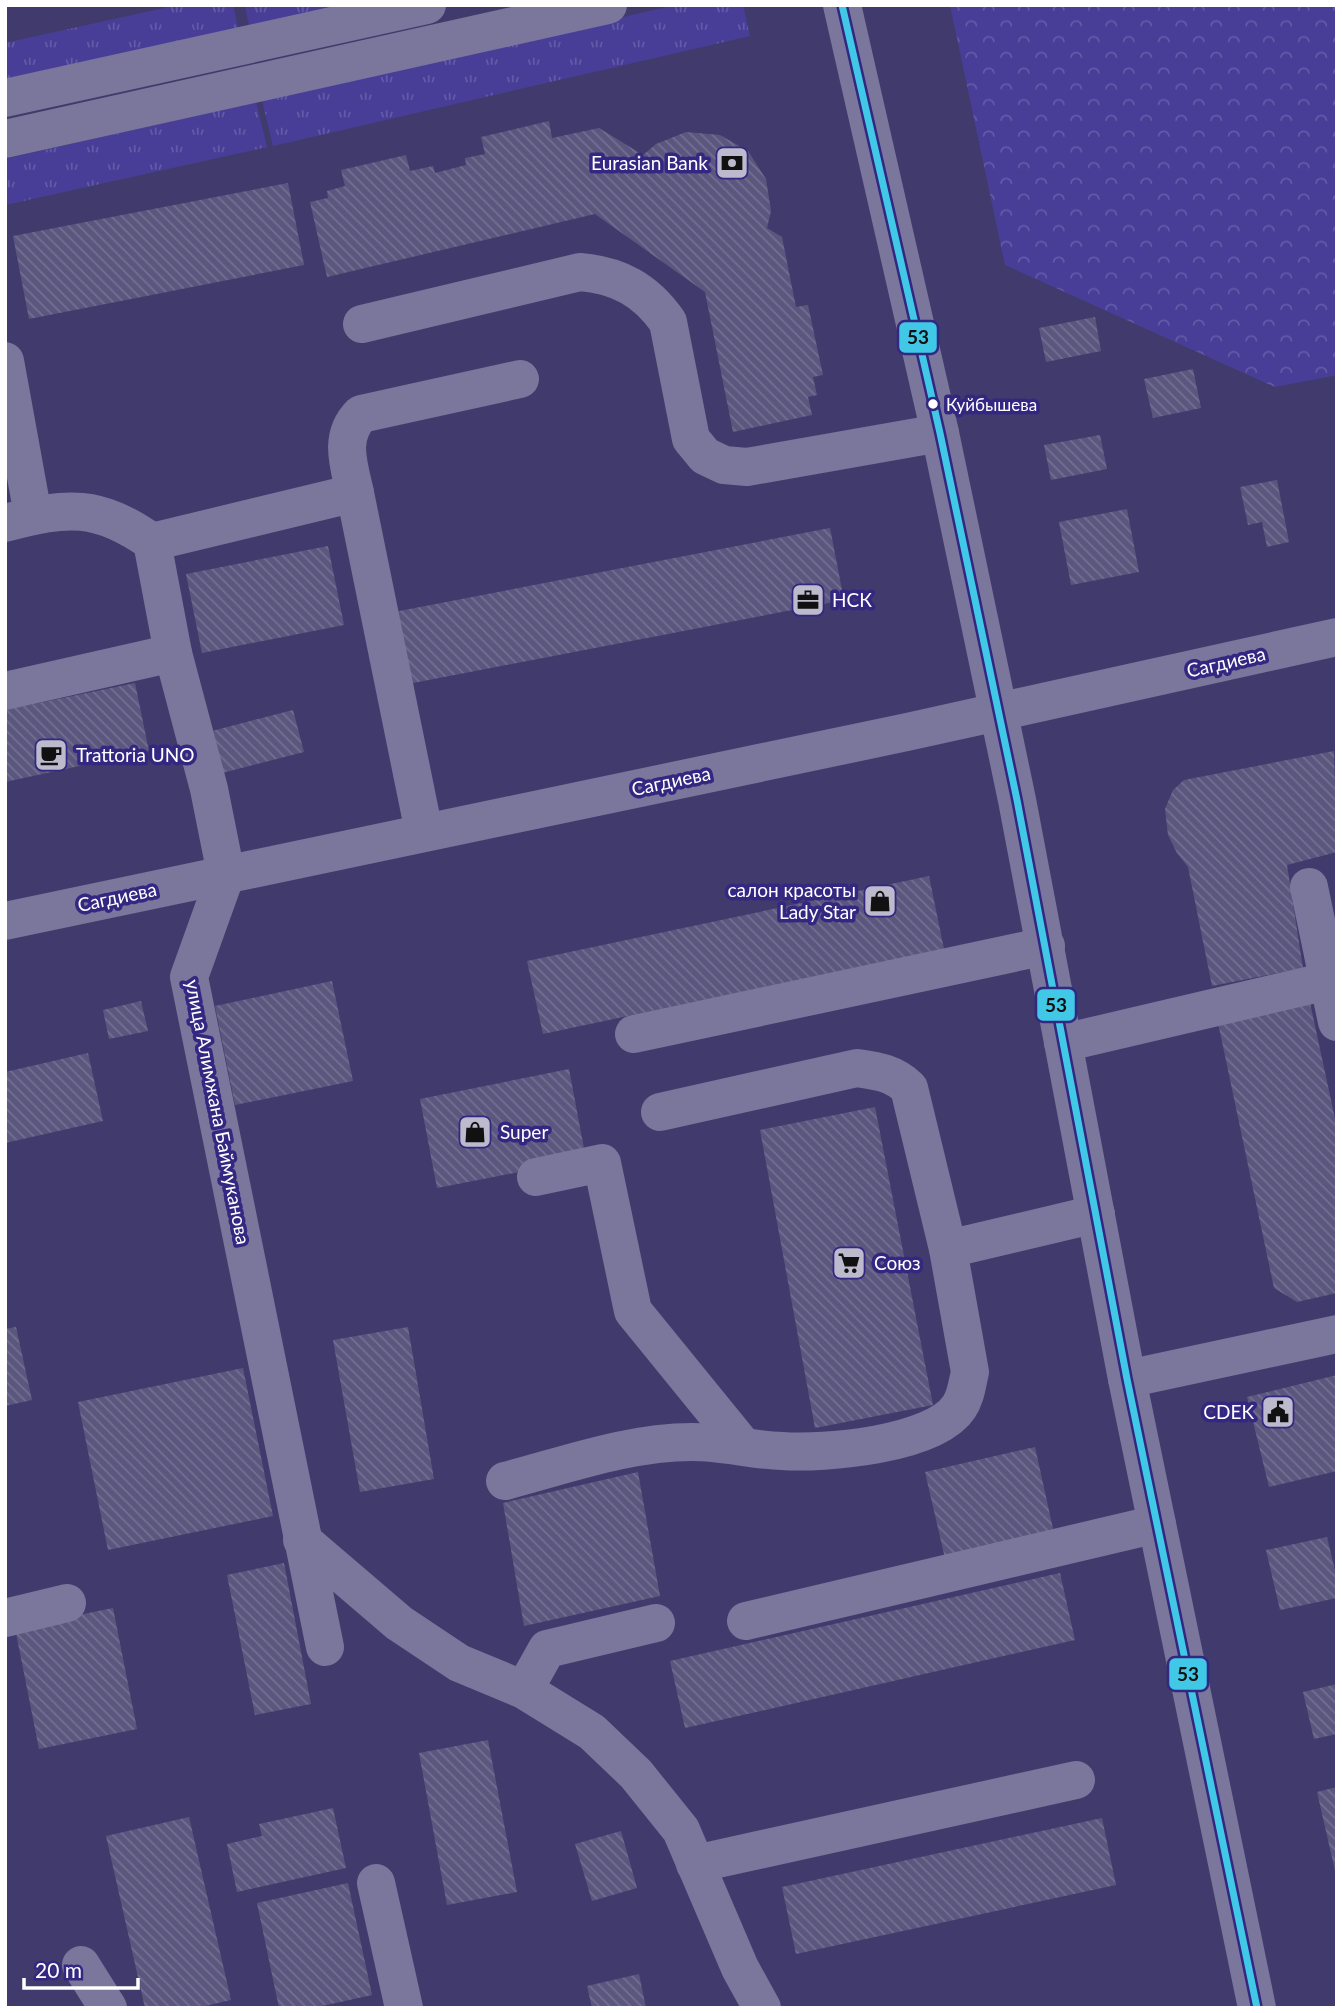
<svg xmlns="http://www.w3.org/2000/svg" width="1342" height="2013" viewBox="0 0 1342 2013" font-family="Lato,sans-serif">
<defs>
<pattern id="grass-tufts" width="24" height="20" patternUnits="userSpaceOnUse" patternTransform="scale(1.75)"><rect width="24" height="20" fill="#483e98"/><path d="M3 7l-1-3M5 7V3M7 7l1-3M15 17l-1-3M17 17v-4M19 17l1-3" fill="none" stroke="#635ba7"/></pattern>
<pattern id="park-crowns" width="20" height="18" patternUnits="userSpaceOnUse" patternTransform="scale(1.75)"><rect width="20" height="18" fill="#483e98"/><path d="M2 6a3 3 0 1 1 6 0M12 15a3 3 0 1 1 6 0" fill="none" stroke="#635ba7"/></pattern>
<pattern id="building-back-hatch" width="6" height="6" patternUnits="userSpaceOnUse" patternTransform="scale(1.75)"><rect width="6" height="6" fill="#5b567e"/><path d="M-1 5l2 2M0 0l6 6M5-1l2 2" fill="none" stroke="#746f91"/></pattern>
</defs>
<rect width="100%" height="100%" fill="#413b6d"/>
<!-- grass -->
<g fill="url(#grass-tufts)">
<path d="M178 5H233L239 32 5 83V43Z"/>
<path d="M245 5H365L250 31Z"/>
<path d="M676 5H743L750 36 273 146 262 100Z"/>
<path d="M256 102 267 147 5 205V159Z"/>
</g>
<!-- park -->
<path fill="url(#park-crowns)" d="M950 5H1337V375L1275 387 1005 265Z"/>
<!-- building -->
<g fill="url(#building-back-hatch)">
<path d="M549 121 552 138 599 128 643 155 656 144 686 132 720 135 748 151 766 179 771 211 767 228 782 237 796 307 808 305 823 375 813 377 817 395 808 397 812 415 733 432 705 292 595 214 327 277 310 202 328 198 327 191 345 186 341 170 406 155 410 171 433 166 435 173 466 165 465 158 485 154 481 137Z"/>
<path d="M288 183 304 265 29 319 13 236Z"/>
<path d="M1095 317 1101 351 1046 362 1039 328Z"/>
<path d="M1193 369 1201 408 1153 418 1144 379Z"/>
<path d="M1100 435 1107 469 1051 480 1044 445Z"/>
<path d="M1277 480 1289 542 1267 547 1262 522 1248 525 1240 487Z"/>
<path d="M1127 509 1139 572 1071 585 1059 522Z"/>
<path d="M830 528 844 600 408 684 394 612Z"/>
<path d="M328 546 344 625 202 653 186 574Z"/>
<path d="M135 683 149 751 5 782V710Z"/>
<path d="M293 710 304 752 222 773 212 731Z"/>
<path d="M1334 751 1337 852 1287 865 1303 968 1212 986 1188 867 1177 853 1168 835 1165 809 1173 790 1184 780Z"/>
<path d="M929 876 944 949 543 1034 527 961Z"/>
<path d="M332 981 353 1081 235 1105 215 1006Z"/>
<path d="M1309 998 1337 1128V1293L1297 1302 1274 1288 1217 1018Z"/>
<path d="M141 1001 148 1031 109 1039 103 1010Z"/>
<path d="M88 1053 103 1121 5 1143V1072Z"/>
<path d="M569 1069 586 1159 437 1188 420 1099Z"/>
<path d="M875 1107 933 1405 815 1428 760 1130Z"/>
<path d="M16 1327 32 1400 5 1406V1329Z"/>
<path d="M408 1327 434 1479 360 1492 333 1340Z"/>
<path d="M243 1368 273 1516 108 1550 78 1402Z"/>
<path d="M1337 1375V1471L1269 1487 1247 1397Z"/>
<path d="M1035 1447 1056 1542 947 1567 925 1472Z"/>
<path d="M638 1472 660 1596 524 1626 503 1503Z"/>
<path d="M1327 1537 1337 1579V1598L1280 1610 1266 1550Z"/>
<path d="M284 1563 311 1704 255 1715 227 1575Z"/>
<path d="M1060 1573 1075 1640 685 1728 670 1661Z"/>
<path d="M113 1608 137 1729 39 1749 15 1628Z"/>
<path d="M1337 1684V1734L1314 1739 1303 1692Z"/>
<path d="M488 1740 517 1892 447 1905 419 1753Z"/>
<path d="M1337 1787V1875H1336L1317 1792Z"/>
<path d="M333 1808 346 1868 237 1892 227 1844 262 1836 259 1824Z"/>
<path d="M189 1817 231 2000 197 2008H145L106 1836Z"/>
<path d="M1102 1818 1116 1885 796 1954 782 1887Z"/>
<path d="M621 1831 637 1888 592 1901 575 1844Z"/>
<path d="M348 1883 372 1995 313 2008H279L257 1903Z"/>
<path d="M639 1974 646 2008H592L587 1986Z"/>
</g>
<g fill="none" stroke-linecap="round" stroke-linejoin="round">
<!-- minor -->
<g stroke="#7b769b" stroke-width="38">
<path d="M842 5 940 433 1017 800 1127 1379 1257 2008"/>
<path d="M5 98 427 5"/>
<path d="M5 139 608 5"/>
<path d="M362 324 580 272C618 275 646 290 668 322L691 439 705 456 724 465 747 467 940 433"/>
<path d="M5 361 33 515"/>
<path d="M355 493 424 832"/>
<path d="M5 523C68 506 98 504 152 542L355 493C349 465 338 437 361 414L520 379"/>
<path d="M152 542 173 653 209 789 226 874 189 977 325 1647"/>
<path d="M5 691 173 653"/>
<path d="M1309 887 1337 1022"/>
<path d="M5 921 907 732 1337 637"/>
<path d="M634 1034 1046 946"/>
<path d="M1063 1043 1328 981"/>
<path d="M660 1112 857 1068C878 1071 893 1073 909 1088L948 1249 1096 1214"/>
<path d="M536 1177 602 1163 633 1311 742 1445"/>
<path d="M1127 1379 1337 1334"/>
<path d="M505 1481C566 1465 629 1442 692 1442 723 1442 752 1450 782 1451 824 1454 934 1445 959 1407 966 1397 967 1384 970 1372L948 1249"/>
<path d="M302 1540 399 1623 459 1663 524 1690 592 1732 636 1774 681 1830 740 1968 762 2008"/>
<path d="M5 1618 67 1603"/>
<path d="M746 1621 1157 1524"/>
<path d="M524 1690 547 1649 656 1623"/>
<path d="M695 1864 1076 1780"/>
<path d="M376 1883 404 2008"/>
<path d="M81 1965 108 2008"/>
</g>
<defs>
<path id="bus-1" d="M842 5 940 433 1017 800 1127 1379 1257 2008"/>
</defs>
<!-- bus-1 casing -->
<use href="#bus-1" stroke="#322781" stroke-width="12"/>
<!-- bus-1 -->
<use href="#bus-1" stroke="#40c8e6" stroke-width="7"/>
</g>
<!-- icons -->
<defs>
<symbol id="bank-square" viewBox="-11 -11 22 22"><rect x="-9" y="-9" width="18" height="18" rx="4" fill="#bcbacc" stroke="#322781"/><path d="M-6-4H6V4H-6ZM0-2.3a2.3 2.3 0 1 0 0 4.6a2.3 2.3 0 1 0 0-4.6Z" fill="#111"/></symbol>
<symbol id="office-square" viewBox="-11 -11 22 22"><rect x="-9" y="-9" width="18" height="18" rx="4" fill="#bcbacc" stroke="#322781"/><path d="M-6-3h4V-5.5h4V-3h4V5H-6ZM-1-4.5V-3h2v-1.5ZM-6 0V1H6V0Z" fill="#111"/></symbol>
<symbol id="cafe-square" viewBox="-11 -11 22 22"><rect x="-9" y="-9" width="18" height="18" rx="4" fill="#bcbacc" stroke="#322781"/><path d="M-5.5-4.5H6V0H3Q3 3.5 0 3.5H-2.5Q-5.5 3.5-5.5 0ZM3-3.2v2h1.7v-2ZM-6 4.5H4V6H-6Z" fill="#111"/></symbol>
<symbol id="shop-square" viewBox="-11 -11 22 22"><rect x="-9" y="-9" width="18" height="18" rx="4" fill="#bcbacc" stroke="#322781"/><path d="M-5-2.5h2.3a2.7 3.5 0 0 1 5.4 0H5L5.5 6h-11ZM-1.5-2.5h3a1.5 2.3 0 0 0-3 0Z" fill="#111"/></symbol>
<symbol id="supermarket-square" viewBox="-11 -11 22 22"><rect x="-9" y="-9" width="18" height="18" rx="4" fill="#bcbacc" stroke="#322781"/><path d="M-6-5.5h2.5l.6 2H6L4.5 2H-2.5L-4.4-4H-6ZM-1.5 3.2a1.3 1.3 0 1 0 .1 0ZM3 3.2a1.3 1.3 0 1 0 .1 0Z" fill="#111"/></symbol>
<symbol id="civic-square" viewBox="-11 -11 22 22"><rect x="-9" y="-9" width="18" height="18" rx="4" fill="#bcbacc" stroke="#322781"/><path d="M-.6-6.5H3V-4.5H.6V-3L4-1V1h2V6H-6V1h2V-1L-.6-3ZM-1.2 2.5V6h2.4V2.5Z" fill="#111"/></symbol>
</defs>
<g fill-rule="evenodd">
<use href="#bank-square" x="713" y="144" width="38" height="38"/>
<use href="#office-square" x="789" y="581" width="38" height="38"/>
<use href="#cafe-square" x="32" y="736" width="38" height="38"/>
<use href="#shop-square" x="861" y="882" width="38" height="38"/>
<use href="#shop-square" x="456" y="1113" width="38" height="38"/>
<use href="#supermarket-square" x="830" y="1244" width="38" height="38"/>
<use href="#civic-square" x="1259" y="1393" width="38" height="38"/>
</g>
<!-- markers -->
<circle fill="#fff" stroke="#322781" stroke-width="2.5" cx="933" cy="404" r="6"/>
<g text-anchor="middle" stroke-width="7" stroke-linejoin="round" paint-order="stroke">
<!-- bus labels -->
<g font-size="17" fill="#fff" stroke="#322781" text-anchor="start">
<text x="946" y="411">Куйбышева</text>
</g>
<!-- poi labels -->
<g font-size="19" fill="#fff" stroke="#322781" text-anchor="start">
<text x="708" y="170" text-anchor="end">Eurasian Bank</text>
<text x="832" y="607">НСК</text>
<text x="76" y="762">Trattoria UNO</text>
<text x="856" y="897" text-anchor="end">салон красоты<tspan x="856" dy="22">Lady Star</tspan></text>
<text x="500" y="1139">Super</text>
<text x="874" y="1270">Союз</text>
<text x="1254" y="1419" text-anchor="end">CDEK</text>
</g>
<!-- street labels -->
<g font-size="19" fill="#fff" stroke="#322781">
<text transform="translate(1226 662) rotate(-13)" y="7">Сагдиева</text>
<text transform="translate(671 781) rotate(-12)" y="7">Сагдиева</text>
<text transform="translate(117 897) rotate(-12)" y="7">Сагдиева</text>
<text transform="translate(218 1112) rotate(79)" y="7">улица Алимжана Баймуканова</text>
</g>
</g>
<g stroke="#322781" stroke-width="2.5">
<rect x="898" y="321" width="40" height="33" rx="7" fill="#40c8e6"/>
<rect x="1036" y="988" width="40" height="34" rx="7" fill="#40c8e6"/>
<rect x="1168" y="1657" width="40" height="34" rx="7" fill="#40c8e6"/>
</g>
<g font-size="19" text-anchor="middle" font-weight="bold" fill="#111">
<text x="918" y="344">53</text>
<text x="1056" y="1012">53</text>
<text x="1188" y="1681">53</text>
</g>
<!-- border -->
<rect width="1342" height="2013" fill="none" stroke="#ffffff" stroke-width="14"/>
<!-- scale -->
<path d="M24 1978v10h114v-10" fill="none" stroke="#ffffff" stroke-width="3.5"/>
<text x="35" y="1978" font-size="21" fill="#ffffff" stroke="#322781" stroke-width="5" paint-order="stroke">20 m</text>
</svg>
